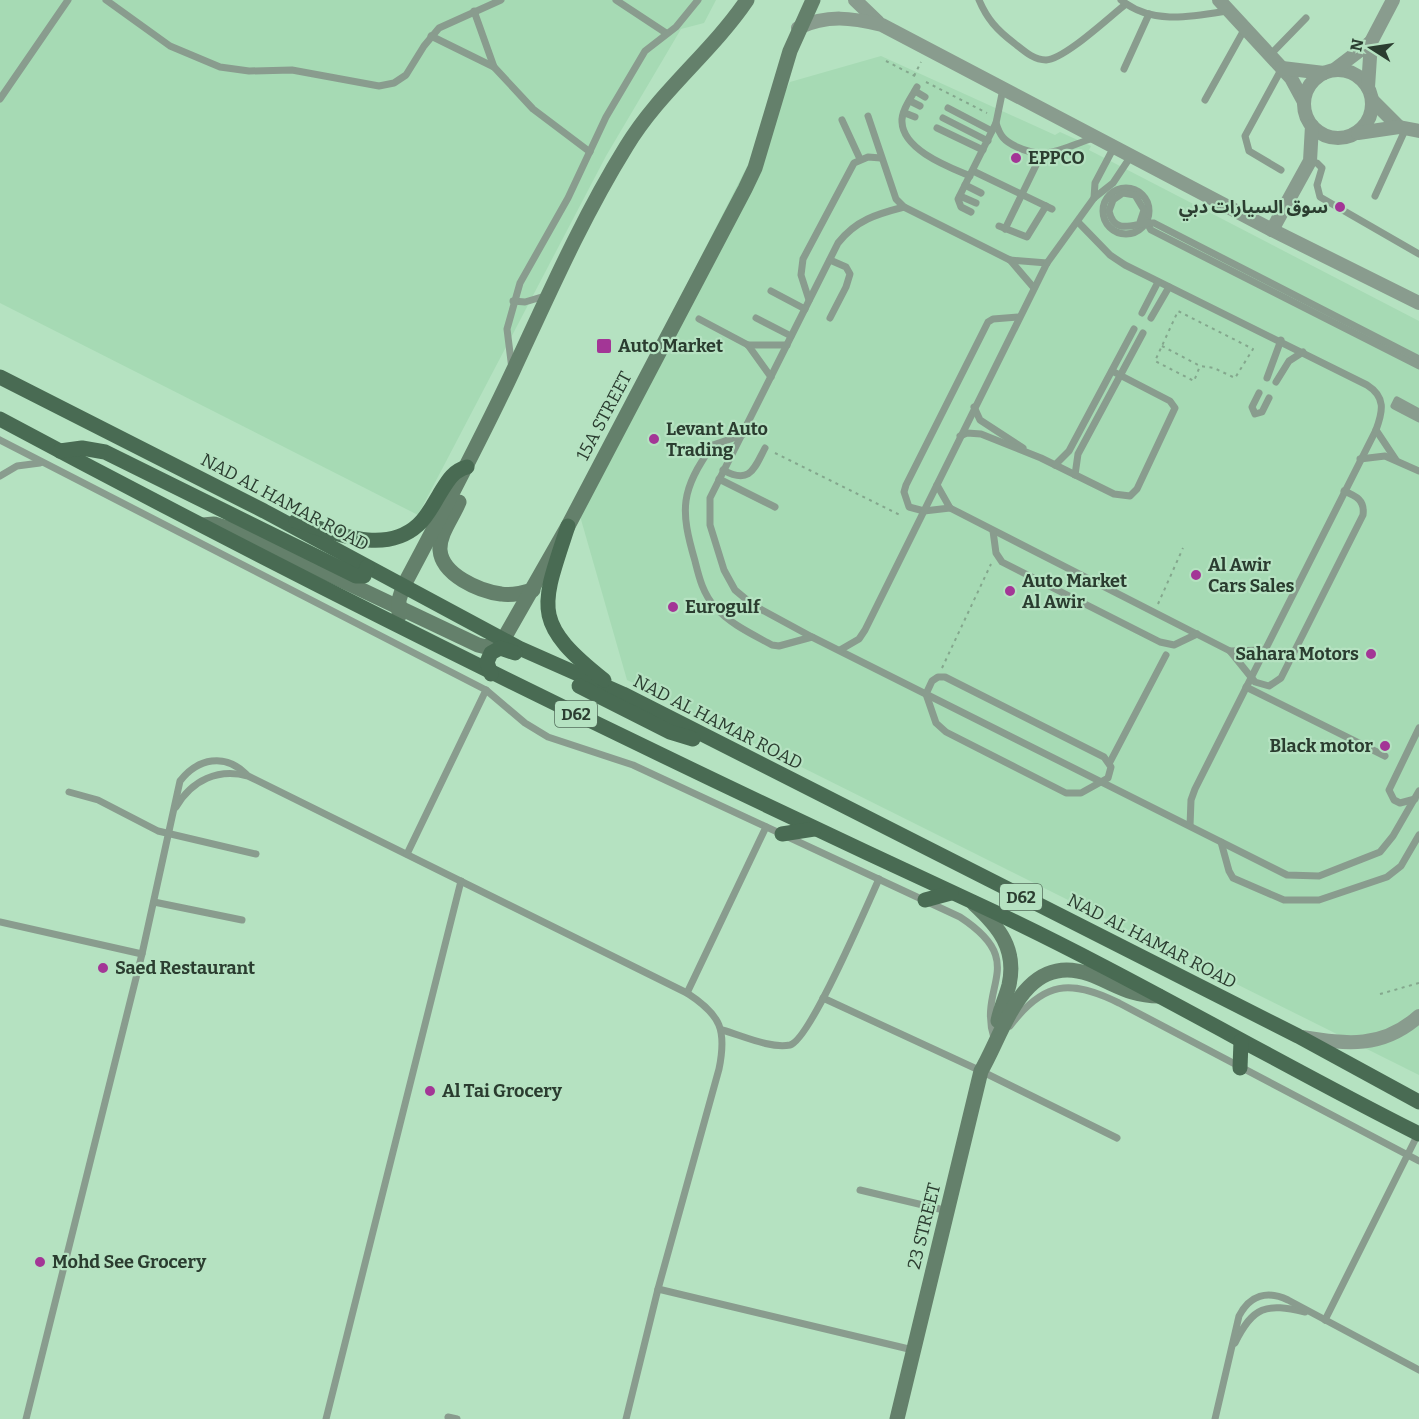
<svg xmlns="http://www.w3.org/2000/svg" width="1419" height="1419" viewBox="0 0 1419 1419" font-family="Bitter,'Noto Sans Arabic',serif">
<rect width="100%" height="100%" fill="#b5e2c1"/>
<!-- built -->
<g fill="#a6dab4">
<path d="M0 0H716L704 23 681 29 606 156 418 515 0 303Z"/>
<path d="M881 56 1055 135 1060 132 1091 146 1089 150 1419 321V1075L627 680 576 502 790 82Z"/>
</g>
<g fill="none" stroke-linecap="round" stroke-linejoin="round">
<!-- path -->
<g stroke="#84a78d" stroke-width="2" stroke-dasharray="3 4.5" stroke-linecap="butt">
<path d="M886 61 915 76"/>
<path d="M914 76 921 62"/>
<path d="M926 82 987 113"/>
<path d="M1162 346 1200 366 1214 368 1235 378 1253 349 1178 311 1155 361 1194 381 1200 366"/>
<path d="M775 453 902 516"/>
<path d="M1158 604 1183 548"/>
<path d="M942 668 991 564"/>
<path d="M1380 994 1419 983"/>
</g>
<!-- lane -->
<g stroke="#899c8e" stroke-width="7">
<path d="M106 0 170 46 220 67 249 71 292 70 379 86 394 83 406 75 424 46 439 28 501 0"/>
<path d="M616 0 666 33"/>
<path d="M979 0C987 19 997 30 1014 43 1023 50 1033 60 1046 60 1065 59 1109 17 1126 4"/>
<path d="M1121 0C1152 25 1191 17 1227 11"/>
<path d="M474 11 494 67"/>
<path d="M431 36 494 67 533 109 590 152"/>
<path d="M1269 56 1306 18"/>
<path d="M1124 69 1149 14"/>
<path d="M917 87C912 96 901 111 902 122 903 150 949 167 970 176"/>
<path d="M915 91 925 97"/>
<path d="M0 99 68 0"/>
<path d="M1205 100 1244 30"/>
<path d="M910 101 920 106"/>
<path d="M948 108 992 131"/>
<path d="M905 113 915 117"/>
<path d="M868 116 896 199 904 207 1010 260 1034 288"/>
<path d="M943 118 988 141"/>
<path d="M842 120 860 159"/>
<path d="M996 123C1000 136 1004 141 1017 147 1047 161 1063 148 1093 138"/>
<path d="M937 128 983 150"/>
<path d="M1310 161 1317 163 1322 168 1317 185 1320 197 1419 254"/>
<path d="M1281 170 1249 151 1245 136 1282 68"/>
<path d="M973 171 1052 209"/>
<path d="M965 185 981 193"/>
<circle cx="1126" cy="211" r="23"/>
<path d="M960 196 976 203"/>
<path d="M1375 196 1406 128"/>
<path d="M1094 198 1095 183 1114 147"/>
<path d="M904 207C877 214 856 220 838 243L710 498V525L724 570 735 590 753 605 812 637 1287 875 1319 876 1380 852 1393 836 1419 791"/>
<path d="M971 212 961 207 958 199 996 123 1003 89"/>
<path d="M1146 221 1151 230 1419 366"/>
<path d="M1078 222 1110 255 1125 265 1367 385C1386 397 1383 411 1376 430L1195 789 1191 800 1190 826"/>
<path d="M1140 222 1144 210 1135 195 1123 193 1113 200 1109 211C1115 238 1137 221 1154 223L1419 359"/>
<path d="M999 226 1027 237 1046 206"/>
<path d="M1005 229 1041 155"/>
<path d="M830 260 846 267 850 274 846 287 830 318"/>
<path d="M1010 260 1047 263"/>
<path d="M771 291 805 309"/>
<path d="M809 300 801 275 803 259 854 163 868 157 881 158"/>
<path d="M513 301 525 302 545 296"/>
<path d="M1142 313 1158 282"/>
<path d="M756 318 791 336"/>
<path d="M1151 318 1169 287"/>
<path d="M699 319 748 345 771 377"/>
<path d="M748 345H787"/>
<path d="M512 369 507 329 520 283 568 198 606 117 645 51 676 27 698 0"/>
<path d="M1267 378 1281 340"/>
<path d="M1276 382 1289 361 1303 352"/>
<path d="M1259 393 1252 407 1255 414 1262 412 1269 398"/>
<path d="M974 407 980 420 1023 448"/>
<path d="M1419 412 1397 400 1394 406 1419 419"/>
<path d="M1376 430 1396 460"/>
<path d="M742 435 713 445C680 490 680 510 695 561 699 577 703 594 715 607 730 624 752 634 772 645L779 646 812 637"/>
<path d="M960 436 967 433 981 434 1041 458 1114 494 1130 496 1137 489 1175 408 1170 401 1112 371"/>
<path d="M0 440 486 690 525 723 548 737 633 765 960 917C1030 963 977 985 994 1038"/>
<path d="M1360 459 1385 456 1419 471"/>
<path d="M1055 465 1069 451 1134 329"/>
<path d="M723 470C750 485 754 469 765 448"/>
<path d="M1075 475 1078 454 1143 333"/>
<path d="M0 476 17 466 40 463"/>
<path d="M719 479 775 507"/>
<path d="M937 485 950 508 1230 651 1255 682 1269 686 1281 678 1363 515C1365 500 1356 496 1344 491"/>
<path d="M950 508 924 511 909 507 904 492 906 485 988 322 993 319 1019 317"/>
<path d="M993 531 996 553 1002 562 1160 642 1174 645 1197 634"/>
<path d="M840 650 859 639 865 630 1047 263 1094 198 1113 183 1131 156"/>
<path d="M1230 651 1264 650"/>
<path d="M938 677H945L1104 757 1111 767 1108 778 1081 793H1066L946 732 936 723 926 694 932 681Z"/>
<path d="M1246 687 1385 756"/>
<path d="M1110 762 1166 655"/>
<path d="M69 792 98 800 158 831 256 854"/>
<path d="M1415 799 1400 803 1394 800 1389 790 1419 728"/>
<path d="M176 807C192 780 218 768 248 776L687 993C721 1015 727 1030 719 1069L658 1289 626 1419"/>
<path d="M1221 842 1229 871 1233 878 1284 900H1319L1387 877 1401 866 1419 835"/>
<path d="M407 854 486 690"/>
<path d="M154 902 242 920"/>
<path d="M0 922 142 954"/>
<path d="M687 993 766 827"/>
<path d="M823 998 981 1071 1117 1138"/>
<path d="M1010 1026C1044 981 1070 979 1119 1003L1419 1161"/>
<path d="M722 1030C741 1035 770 1049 790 1045 810 1040 867 905 879 879"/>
<path d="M860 1190 948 1211"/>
<path d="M658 1289 913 1350"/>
<path d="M1325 1320 1418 1134"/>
<path d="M1235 1343C1253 1306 1266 1303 1305 1312"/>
<path d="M448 1417 457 1419"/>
<path d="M26 1419 142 954 180 781C198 758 225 753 246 774"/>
<path d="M326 1419 461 881"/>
<path d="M1215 1419 1239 1316C1250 1295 1267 1290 1288 1300L1419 1370"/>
</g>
<!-- street -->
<g stroke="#899c8e" stroke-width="14">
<path d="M855 0 878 22"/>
<path d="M1219 0 1291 78 1304 102"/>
<path d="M798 28C828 14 852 18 882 25L1272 230 1419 303"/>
<path d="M1282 68 1324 73"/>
<circle cx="1338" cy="104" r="34"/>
<path d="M1334 70 1371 42"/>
<path d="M1368 87 1371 42 1393 0"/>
<path d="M1373 101 1399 127"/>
<path d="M1358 133 1399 127 1419 131"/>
<path d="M1272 230 1310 161 1312 126"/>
<path d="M1302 1037C1347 1044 1382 1049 1419 1016"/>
</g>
<!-- secondary -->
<g stroke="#64806b" stroke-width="15">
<path d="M459 502C453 517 439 534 440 550 442 575 479 591 501 594 511 596 523 593 533 590"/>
<path d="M203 525 214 524 242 533 478 645 486 647 503 640 568 526 745 189 755 168 790 51 813 0"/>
<path d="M399 616V600L403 587C441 515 479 444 513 371 548 296 582 218 626 147 659 92 711 53 747 0"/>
<path d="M974 904C999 927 1017 949 1009 985 1006 997 1000 1009 998 1021"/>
<path d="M897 1419 981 1071C1005 1030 1023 951 1089 974 1116 984 1129 996 1159 996"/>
</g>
<!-- primary -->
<g stroke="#496b53" stroke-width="15">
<path d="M0 377 264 511 519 648 623 694 1298 1036 1419 1102"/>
<path d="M0 419C319 590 644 750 973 902 1125 972 1269 1059 1419 1134"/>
<path d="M60 451 82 448 105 452 356 576H364L367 567"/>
<path d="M296 521C333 532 384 556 418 525 427 517 433 505 439 495 447 482 452 471 467 467"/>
<path d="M568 526C541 608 531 622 604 680"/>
<path d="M491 674 487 662 491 653 500 648 515 653"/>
<path d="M579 686 670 732 693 739"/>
<path d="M782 834 814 829"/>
<path d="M925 900 951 893"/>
<path d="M1240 1068 1241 1041"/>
</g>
</g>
<!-- markers -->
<g fill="#a33696" stroke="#b5e2c1" stroke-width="2">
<circle cx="1016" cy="158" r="6"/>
<circle cx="1340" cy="207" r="6"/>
<rect x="596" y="338" width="16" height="16" rx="3"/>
<circle cx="654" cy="439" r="6"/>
<circle cx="1196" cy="575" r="6"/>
<circle cx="1010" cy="591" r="6"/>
<circle cx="673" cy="607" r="6"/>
<circle cx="1371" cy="654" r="6"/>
<circle cx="1385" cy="746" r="6"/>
<circle cx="103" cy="968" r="6"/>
<circle cx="430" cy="1091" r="6"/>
<circle cx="40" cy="1262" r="6"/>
</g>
<g text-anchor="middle" stroke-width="4.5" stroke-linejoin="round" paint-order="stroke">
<!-- shield labels -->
<g fill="#b5e2c1" stroke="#546e5c" stroke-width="1.5">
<rect x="555" y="701" width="42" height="26" rx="4.5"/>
<rect x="1000" y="884" width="42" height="26" rx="4.5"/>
</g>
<g font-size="16" font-weight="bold" fill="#2b3d30">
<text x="576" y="720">D62</text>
<text x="1021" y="903">D62</text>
</g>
<!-- poi labels -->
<g font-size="18" font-weight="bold" fill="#2b3d30" stroke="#b5e2c1" text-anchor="start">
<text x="1028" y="164">EPPCO</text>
<text x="1328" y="213" text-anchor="end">سوق السيارات دبي</text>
<text x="618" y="352">Auto Market</text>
<text x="666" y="435">Levant Auto<tspan x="666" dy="21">Trading</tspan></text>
<text x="1208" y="571">Al Awir<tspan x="1208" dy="21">Cars Sales</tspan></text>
<text x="1022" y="587">Auto Market<tspan x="1022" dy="21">Al Awir</tspan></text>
<text x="685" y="613">Eurogulf</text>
<text x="1359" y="660" text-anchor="end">Sahara Motors</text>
<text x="1373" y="752" text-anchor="end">Black motor</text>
<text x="115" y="974">Saed Restaurant</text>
<text x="442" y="1097">Al Tai Grocery</text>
<text x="52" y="1268">Mohd See Grocery</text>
</g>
<!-- street labels -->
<g font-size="18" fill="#2b3d30" stroke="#b5e2c1">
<text transform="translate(604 416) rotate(-62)" y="6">15A STREET</text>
<text transform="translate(285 502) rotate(28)" y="6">NAD AL HAMAR ROAD</text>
<text transform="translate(718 722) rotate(27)" y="6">NAD AL HAMAR ROAD</text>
<text transform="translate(1152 941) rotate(27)" y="6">NAD AL HAMAR ROAD</text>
<text transform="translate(924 1226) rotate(-76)" y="6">23 STREET</text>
</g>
</g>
<!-- north arrow -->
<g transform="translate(1371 48) rotate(282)" stroke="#b5e2c1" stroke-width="4.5" paint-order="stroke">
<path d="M0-4.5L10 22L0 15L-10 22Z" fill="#2b3d30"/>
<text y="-9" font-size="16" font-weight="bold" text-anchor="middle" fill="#2b3d30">N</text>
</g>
</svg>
